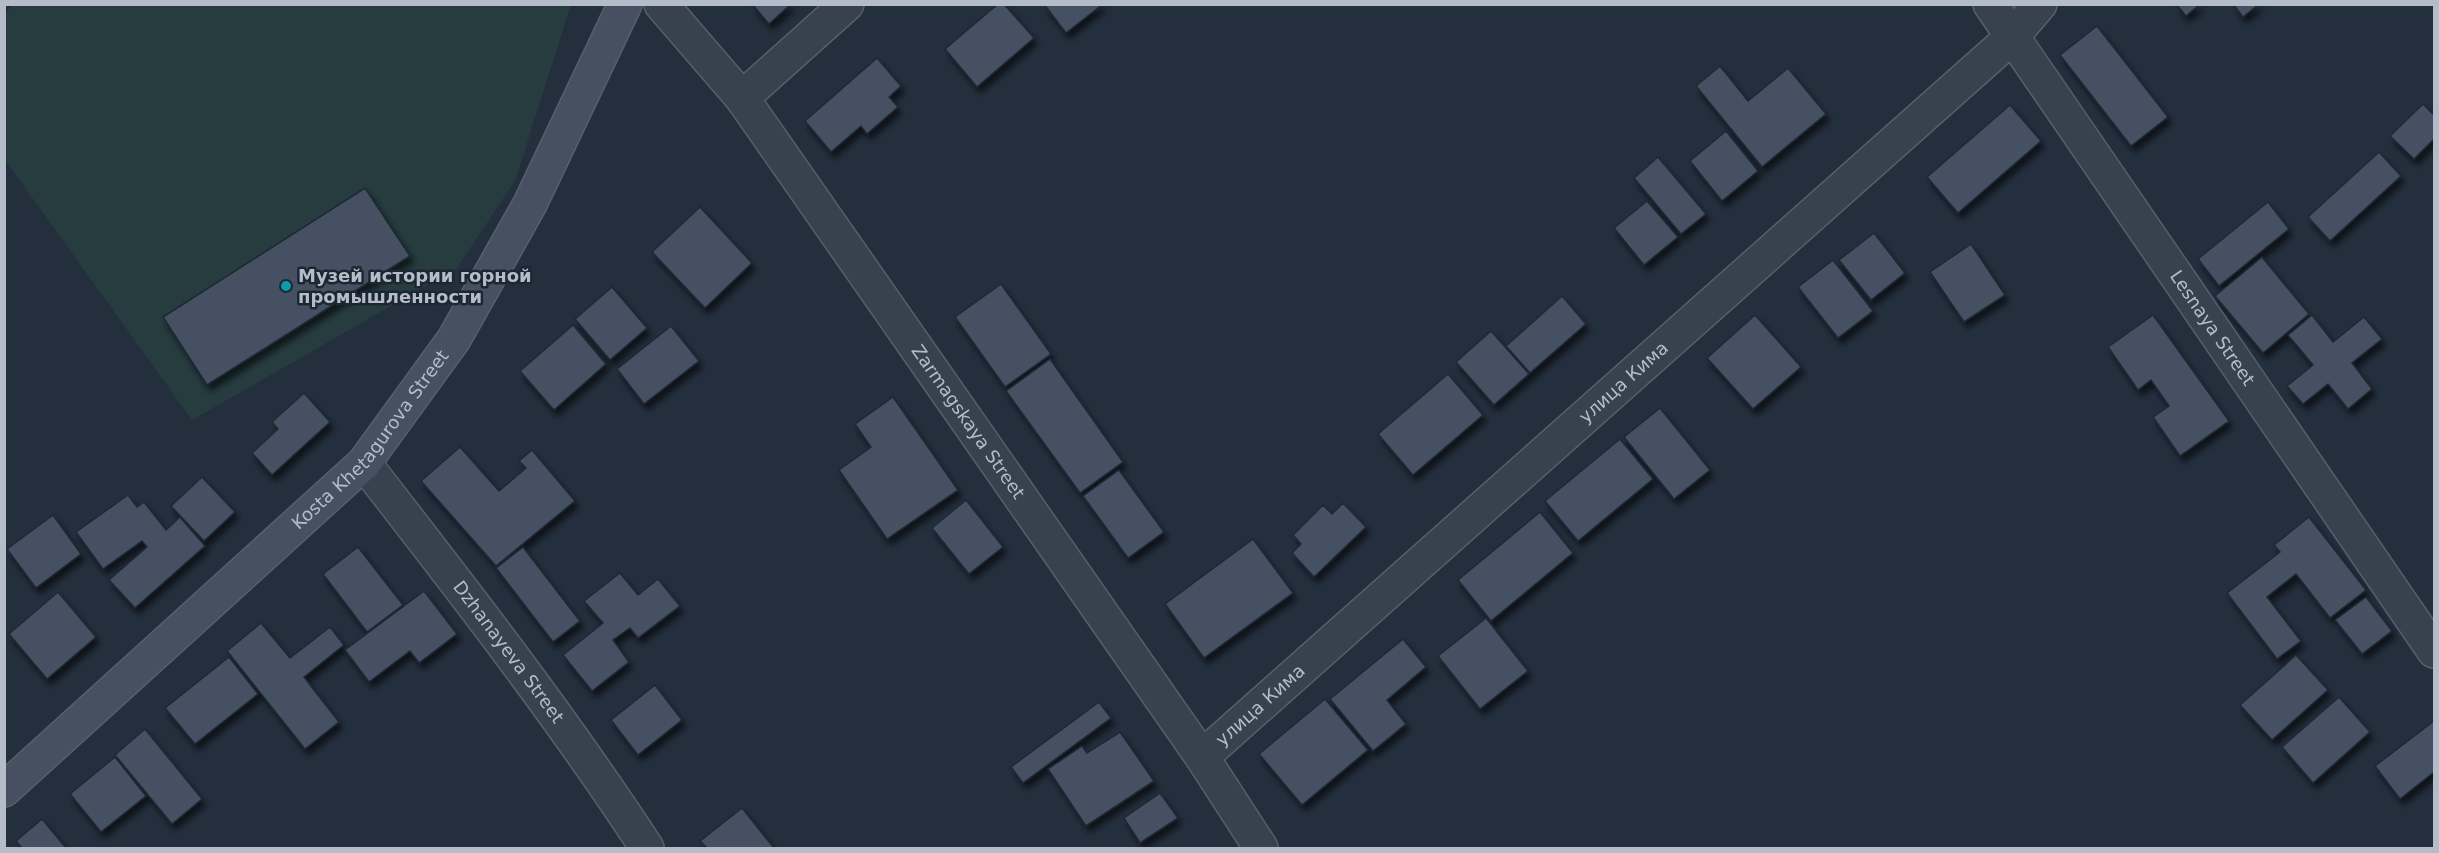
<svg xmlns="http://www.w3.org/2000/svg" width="2439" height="853" viewBox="0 0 2439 853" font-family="'DejaVu Sans',sans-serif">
<defs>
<filter id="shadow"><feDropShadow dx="3.5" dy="6" stdDeviation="3" flood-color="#0009"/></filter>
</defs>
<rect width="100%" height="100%" fill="#242f3e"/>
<!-- green -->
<path fill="#263c3f" d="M12 4 571 5 515 181 457 268 192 420 5 160 4 17Z"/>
<!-- building -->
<g fill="#455162" stroke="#1f2835" stroke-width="1.5" filter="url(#shadow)">
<path d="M752 4H791L769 24Z"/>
<path d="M998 4H1004L1034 38 977 87 945 49Z"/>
<path d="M1044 4H1103L1066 33Z"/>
<path d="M2176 4H2200L2186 16Z"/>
<path d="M2233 4H2259L2243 17Z"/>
<path d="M2097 26 2168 117 2131 146 2060 55Z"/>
<path d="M877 58 901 86 889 97 898 107 867 134 861 126 831 152 805 121Z"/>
<path d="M1720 66 1748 101 1788 68 1826 114 1762 167 1696 86Z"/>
<path d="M2423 104 2434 115V139L2414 159 2390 136Z"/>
<path d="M2010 105 2041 141 1958 213 1927 177Z"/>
<path d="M1726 131 1758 171 1722 201 1690 161Z"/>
<path d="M2379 152 2401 176 2330 241 2308 217Z"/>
<path d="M1658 157 1706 214 1681 234 1634 178Z"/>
<path d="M365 188 410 256 207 385 163 317Z"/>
<path d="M1647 201 1678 237 1644 265 1614 228Z"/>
<path d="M2268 202 2289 229 2219 286 2198 259Z"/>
<path d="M700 207 752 263 705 308 652 252Z"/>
<path d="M1874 233 1905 273 1871 300 1839 260Z"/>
<path d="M1971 244 2005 295 1964 322 1930 272Z"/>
<path d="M2262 257 2309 314 2263 353 2215 296Z"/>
<path d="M1833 260 1873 311 1838 338 1798 287Z"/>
<path d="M1001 284 1051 354 1005 387 955 317Z"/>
<path d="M612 287 647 328 610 360 575 319Z"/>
<path d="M1562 296 1586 324 1530 373 1506 346Z"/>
<path d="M1755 315 1801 367 1753 409 1707 358Z"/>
<path d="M2153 315 2229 421 2180 456 2153 417 2169 406 2151 380 2138 390 2108 347Z"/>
<path d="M2312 315 2333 342 2364 317 2382 339 2352 363 2372 389 2348 409 2328 384 2303 404 2287 386 2313 365 2288 335Z"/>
<path d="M573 325 606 364 554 410 520 371Z"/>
<path d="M671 326 699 361 644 404 617 369Z"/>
<path d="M1491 331 1529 374 1494 405 1456 362Z"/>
<path d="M1050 359 1123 462 1080 493 1006 391Z"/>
<path d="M1448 374 1483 415 1413 475 1378 434Z"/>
<path d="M304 393 330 422 272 475 252 453 278 429 272 422Z"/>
<path d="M893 397 958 490 887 539 839 470 871 447 855 424Z"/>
<path d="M1660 408 1710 470 1674 499 1624 437Z"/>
<path d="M1620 439 1653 479 1578 541 1545 501Z"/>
<path d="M460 447 499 491 526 468 519 461 532 450 575 501 496 566 421 481Z"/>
<path d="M1119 470 1164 532 1128 558 1083 496Z"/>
<path d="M202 477 235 512 204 541 171 506Z"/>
<path d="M128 495 137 507 144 502 166 530 180 517 205 546 135 608 109 580 147 547 142 541 103 569 76 532Z"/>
<path d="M966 500 1003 547 969 574 932 528Z"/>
<path d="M1343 503 1366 527 1314 577 1292 553 1301 544 1293 535 1323 505 1332 514Z"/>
<path d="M1540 512 1573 553 1491 621 1458 580Z"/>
<path d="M53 515 81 554 36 588 7 549Z"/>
<path d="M2309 517 2366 590 2330 618 2296 574 2267 597 2301 641 2277 659 2227 593 2280 552 2274 545Z"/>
<path d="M1253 539 1293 593 1204 658 1165 604Z"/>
<path d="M358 547 403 605 367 632 323 574Z"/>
<path d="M523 547 580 621 553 642 496 568Z"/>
<path d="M620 573 638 595 658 579 680 606 638 638 630 628 613 640 629 662 592 691 563 655 603 623 584 601Z"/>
<path d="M424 591 457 634 419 663 410 651 369 682 345 650Z"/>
<path d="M58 592 96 637 47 679 9 634Z"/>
<path d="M2366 597 2392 631 2362 654 2335 620Z"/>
<path d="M1486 618 1528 671 1480 709 1438 656Z"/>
<path d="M261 623 290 658 330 627 344 645 304 677 339 722 305 749 227 651Z"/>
<path d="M1403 639 1426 667 1387 700 1406 724 1373 751 1330 699Z"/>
<path d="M2296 655 2328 690 2272 740 2240 705Z"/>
<path d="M229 657 258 694 195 744 165 708Z"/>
<path d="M655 685 682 720 638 755 611 720Z"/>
<path d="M2339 697 2370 732 2313 783 2282 747Z"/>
<path d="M1325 699 1368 750 1302 805 1259 754Z"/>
<path d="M1099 702 1111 718 1023 783 1011 767Z"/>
<path d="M2434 721V772L2400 799 2375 766Z"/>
<path d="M145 729 202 799 172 824 115 755Z"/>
<path d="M1120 732 1154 781 1086 826 1048 769 1082 746 1087 753Z"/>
<path d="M115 757 146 796 101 832 70 794Z"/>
<path d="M1160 793 1178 818 1140 843 1124 818Z"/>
<path d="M742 808 774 848H707L700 841Z"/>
<path d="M42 819 66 848H22L16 841Z"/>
</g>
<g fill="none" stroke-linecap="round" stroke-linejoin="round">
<defs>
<g id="minor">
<path id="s1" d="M1990 4 2434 651"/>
<path d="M742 98 847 4"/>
<path id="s2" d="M364 463C462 589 560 715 647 848"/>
<path id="s3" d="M1202 757 2011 38 2040 4"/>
</g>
<g id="tertiary">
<path id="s4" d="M661 4 742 98 1202 757 1261 848"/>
</g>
<g id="secondary">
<path id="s5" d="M4 790 364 463 454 339 530 204 625 4"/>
</g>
</defs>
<!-- minor casing -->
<use href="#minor" stroke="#565f6c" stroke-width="36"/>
<!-- tertiary casing -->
<use href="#tertiary" stroke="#565f6c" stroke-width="36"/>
<!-- secondary casing -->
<use href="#secondary" stroke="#565f6c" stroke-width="36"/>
<!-- minor -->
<use href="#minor" stroke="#38414e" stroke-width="33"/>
<!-- tertiary -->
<use href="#tertiary" stroke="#38414e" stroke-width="33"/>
<!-- secondary -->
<use href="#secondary" stroke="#465061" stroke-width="33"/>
</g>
<!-- markers -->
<circle fill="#0f9aa8" stroke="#1d2633" stroke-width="2" cx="286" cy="286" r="6"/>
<g text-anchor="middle" stroke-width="5" stroke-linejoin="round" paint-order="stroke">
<!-- poi labels -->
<g font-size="18" font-weight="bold" fill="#b4bcc9" stroke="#1d2633" text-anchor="start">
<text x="298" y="282">Музей истории горной<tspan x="298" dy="21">промышленности</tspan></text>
</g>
<!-- street labels -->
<g font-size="18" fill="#b4bcc9" stroke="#1d2633">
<text dy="6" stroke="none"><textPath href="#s1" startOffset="393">Lesnaya Street</textPath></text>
<text dy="6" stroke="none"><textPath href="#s3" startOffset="564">улица Кима</textPath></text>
<text dy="6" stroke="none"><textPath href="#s4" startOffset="519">Zarmagskaya Street</textPath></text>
<text dy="6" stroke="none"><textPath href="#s5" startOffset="508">Kosta Khetagurova Street</textPath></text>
<text dy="6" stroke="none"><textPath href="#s2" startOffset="238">Dzhanayeva Street</textPath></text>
<text dy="6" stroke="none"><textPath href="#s3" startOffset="78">улица Кима</textPath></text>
</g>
</g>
<!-- border -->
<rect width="2439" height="853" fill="none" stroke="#b4bcc9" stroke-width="12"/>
</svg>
